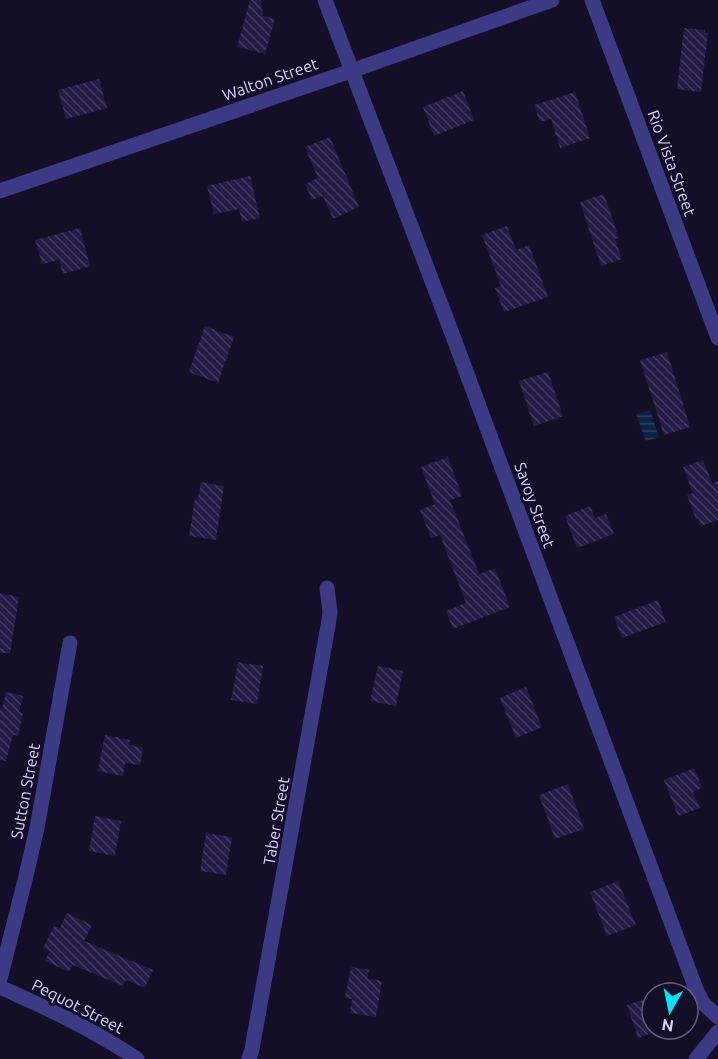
<svg xmlns="http://www.w3.org/2000/svg" width="718" height="1059" viewBox="0 0 718 1059" font-family="Ubuntu,sans-serif">
<defs>
<pattern id="water-rules" width="6" height="5" patternUnits="userSpaceOnUse" patternTransform="scale(1.5)"><rect width="6" height="5" fill="#0c2248"/><path d="M0 2.5h6" fill="none" stroke="#2f4163"/></pattern>
<pattern id="building-back-hatch" width="6" height="6" patternUnits="userSpaceOnUse" patternTransform="scale(1.5)"><rect width="6" height="6" fill="#241b47"/><path d="M-1 5l2 2M0 0l6 6M5-1l2 2" fill="none" stroke="#433b63"/></pattern>
</defs>
<rect width="100%" height="100%" fill="#130f26"/>
<!-- water -->
<path fill="url(#water-rules)" d="M650 410 659 437 646 441 636 414Z"/>
<!-- building -->
<g fill="url(#building-back-hatch)">
<path d="M250 0H261L263 16 275 19 265 54 237 47Z"/>
<path d="M684 28 705 30V33H708L701 92 677 89Z"/>
<path d="M99 79 107 108 66 119 58 90Z"/>
<path d="M463 91 474 120 434 136 423 107Z"/>
<path d="M575 92 590 138 560 148 551 119 540 122 534 105Z"/>
<path d="M330 137 359 207 333 219 323 196 312 200 305 184 318 178 305 147Z"/>
<path d="M250 176 260 218 242 222 239 209 214 214 207 186Z"/>
<path d="M604 194 619 238 615 239 622 259 601 266 580 202Z"/>
<path d="M507 226 516 250 529 245 548 297 504 312 495 288 501 286 482 235Z"/>
<path d="M80 228 90 266 63 274 59 260 42 264 35 240Z"/>
<path d="M205 326 234 337 218 383 189 372Z"/>
<path d="M667 352 690 427 664 435 640 360Z"/>
<path d="M548 372 563 416 534 426 519 381Z"/>
<path d="M448 457 462 496 450 500 479 574 495 568 510 607 453 629 446 611 466 603 440 535 431 538 420 510 435 504 421 467Z"/>
<path d="M703 460 712 483 718 481V520L701 526 698 518 696 519 687 495 693 493 683 467Z"/>
<path d="M201 482 224 486 216 540 189 536 195 498 198 499Z"/>
<path d="M590 506 595 518 606 514 614 534 577 548 565 516Z"/>
<path d="M0 593 19 597 10 653H0Z"/>
<path d="M658 600 666 622 622 638 614 617Z"/>
<path d="M238 662 263 666 257 704 231 700Z"/>
<path d="M378 666 403 671 396 706 370 701Z"/>
<path d="M526 687 542 727 516 738 500 698Z"/>
<path d="M6 692 23 696 19 712 23 713 18 736 13 735 6 761 0 760V708L2 709Z"/>
<path d="M105 735 130 740 129 745 143 747 140 765 125 763 123 776 98 771Z"/>
<path d="M694 768 702 788 693 792 700 808 678 816 664 780Z"/>
<path d="M568 784 584 829 555 839 539 795Z"/>
<path d="M95 816 121 821 115 856 89 851Z"/>
<path d="M206 833 232 837 226 875 200 871Z"/>
<path d="M618 881 636 925 607 936 590 892Z"/>
<path d="M67 913 92 925 84 941 153 970 145 988 126 980 123 986 73 965 69 972 45 961 50 951 43 948 54 926 60 928Z"/>
<path d="M351 967 369 970 367 978 382 981 376 1017 350 1013 352 999 345 998Z"/>
<path d="M652 997V1033L638 1038 627 1005Z"/>
</g>
<g fill="none" stroke-linecap="round" stroke-linejoin="round">
<!-- street -->
<g stroke="#3d3a85" stroke-width="15">
<path d="M325 0 451 331 696 989 703 1003 718 1017"/>
<path d="M592 0 718 338"/>
<path d="M0 191 351 71 552 0"/>
<path d="M0 979 25 880 37 828 70 643"/>
<path d="M0 987C47 1008 94 1030 137 1059"/>
<path d="M249 1059 252 1049 328 626 330 612 327 588"/>
<path d="M696 1059 718 1032"/>
</g>
</g>
<g text-anchor="middle" stroke-width="6" stroke-linejoin="round" paint-order="stroke">
<!-- street labels -->
<g font-size="16" fill="#d9d4ff" stroke="#130f26">
<text transform="translate(270 79) rotate(-19)" y="6">Walton Street</text>
<text transform="translate(672 163) rotate(70)" y="6">Rio Vista Street</text>
<text transform="translate(535 505) rotate(70)" y="6">Savoy Street</text>
<text transform="translate(25 791) rotate(-79)" y="6">Sutton Street</text>
<text transform="translate(276 821) rotate(-80)" y="6">Taber Street</text>
<text transform="translate(78 1006) rotate(27)" y="6">Pequot Street</text>
</g>
</g>
<!-- north arrow -->
<g transform="translate(670 1011) rotate(189)"><circle r="28" fill="#130f26" stroke="#625e7d" stroke-width="1.5"/>
<path d="M0-4.5L10 22L0 15L-10 22Z" fill="#00e5ff"/>
<text y="-9" font-size="16" font-weight="bold" text-anchor="middle" fill="#d9d4ff">N</text>
</g>
</svg>
